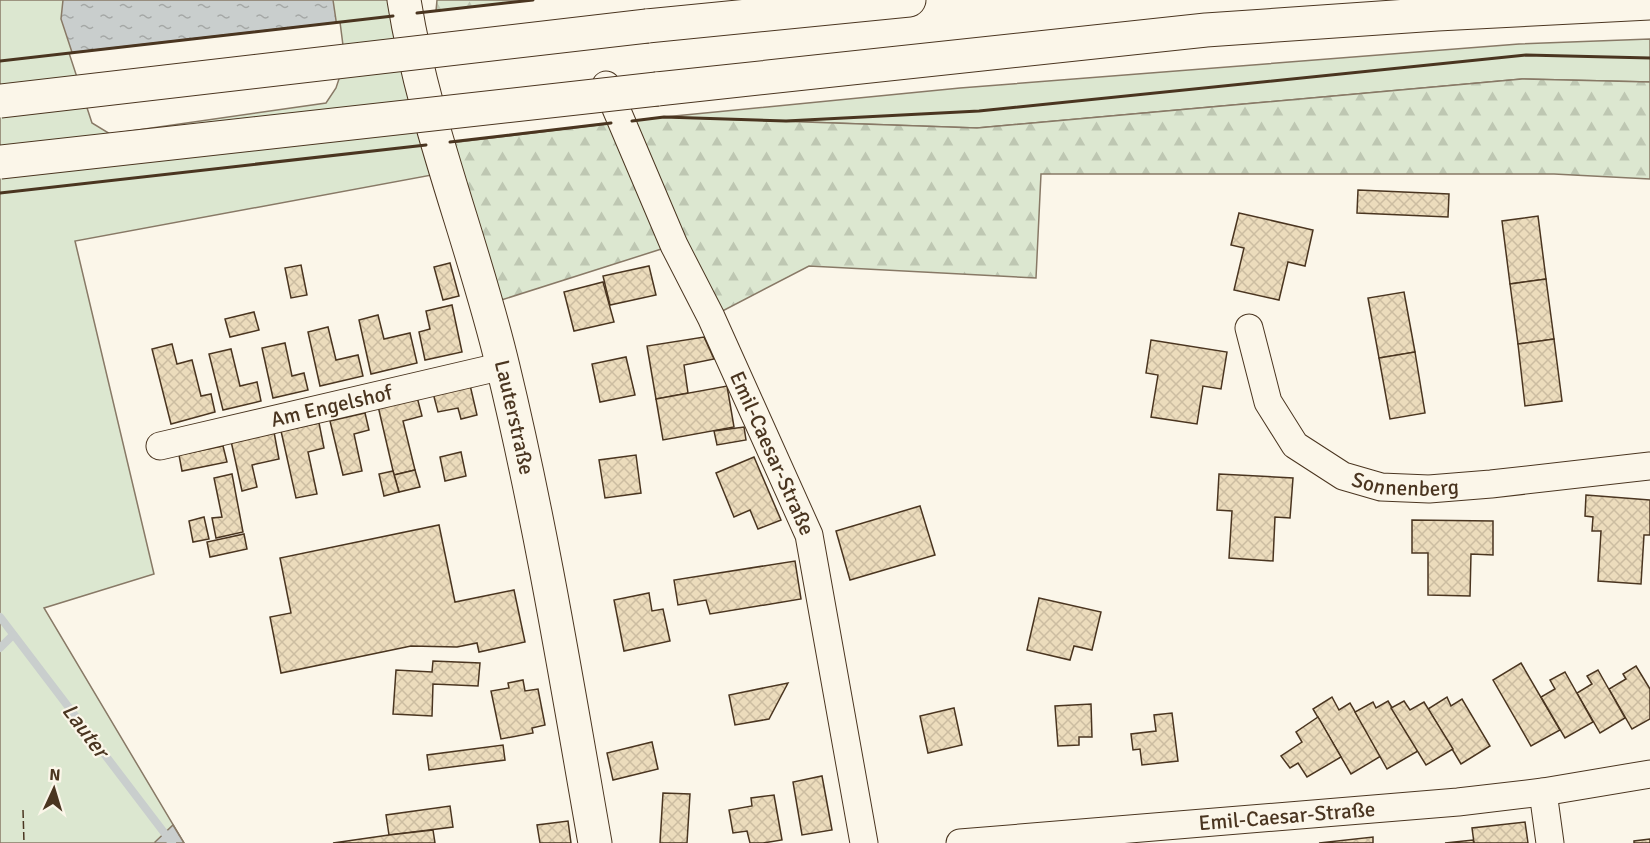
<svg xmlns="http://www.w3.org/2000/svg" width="1650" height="843" viewBox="0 0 1650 843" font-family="Signika,sans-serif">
<defs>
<pattern id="forest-firs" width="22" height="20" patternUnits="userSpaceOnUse" patternTransform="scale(1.5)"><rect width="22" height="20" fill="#dce7d0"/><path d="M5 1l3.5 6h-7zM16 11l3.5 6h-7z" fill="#bec7b2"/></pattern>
<pattern id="water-ripples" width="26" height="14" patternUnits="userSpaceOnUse" patternTransform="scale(1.5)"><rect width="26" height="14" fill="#c9cecd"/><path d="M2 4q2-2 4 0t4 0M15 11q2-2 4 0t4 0" fill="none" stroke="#a5a8a6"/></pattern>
<pattern id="building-cross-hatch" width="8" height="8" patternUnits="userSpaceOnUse" patternTransform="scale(1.5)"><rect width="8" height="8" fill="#ecdcbc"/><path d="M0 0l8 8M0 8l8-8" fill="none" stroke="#ccbda1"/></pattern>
</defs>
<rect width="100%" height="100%" fill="#fbf6e9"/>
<!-- green -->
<g fill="#dce7d0" stroke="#887966" stroke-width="1.5">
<path d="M0 0H389L432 175 75 241 154 574 44 608 184 843H0Z"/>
<path d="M1650 39V82L1522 79 977 128 664 117 960 88 1519 44Z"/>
</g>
<!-- forest -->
<g fill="url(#forest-firs)" stroke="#887966" stroke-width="1.5">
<path d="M437 0H533L436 11Z"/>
<path d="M1522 79 1650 82V179L1554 174H1041L1036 278 809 266 711 317 674 245 495 302 450 143 664 117 977 128Z"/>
</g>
<!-- water -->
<g fill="url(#water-ripples)" stroke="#887966" stroke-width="1.5">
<path d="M63 0H333L342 61 95 122 61 19Z"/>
<path d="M173 825 184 843H155V842Z"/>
</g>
<!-- pier -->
<path fill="#fbf6e9" stroke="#887966" stroke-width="1.5" d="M340 22 345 61 336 88 326 103 110 134 92 123 69 53Z"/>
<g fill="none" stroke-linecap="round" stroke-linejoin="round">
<!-- stream -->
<g stroke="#c9cecd" stroke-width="8">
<path d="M0 617 172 843"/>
<path d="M0 648 13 635"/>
</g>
</g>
<!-- building -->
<g fill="url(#building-cross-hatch)" stroke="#4a3520" stroke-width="1.5">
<path d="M1358 190 1449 194 1448 217 1357 213Z"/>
<path d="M1239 213 1313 230 1305 266 1288 262 1279 300 1234 290 1244 248 1231 245Z"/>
<path d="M1538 216 1546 279 1510 284 1502 221Z"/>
<path d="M450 263 459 296 443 300 434 267Z"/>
<path d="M301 265 307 295 291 298 285 268Z"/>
<path d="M649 266 656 295 610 305 603 276Z"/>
<path d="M1546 279 1554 339 1518 344 1510 284Z"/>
<path d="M603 282 614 322 574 331 564 292Z"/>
<path d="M1404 292 1415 352 1379 358 1368 298Z"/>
<path d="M452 305 462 352 425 360 419 332 430 329 426 311Z"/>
<path d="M254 312 259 330 230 337 225 319Z"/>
<path d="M378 315 384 339 410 333 417 363 371 374 359 320Z"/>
<path d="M328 327 336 360 358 355 363 376 320 386 308 332Z"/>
<path d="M704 337 714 359 684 365 688 393 656 399 647 346Z"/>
<path d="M1554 339 1562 401 1525 406 1518 344Z"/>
<path d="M1151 340 1227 352 1221 389 1203 386 1197 424 1151 417 1158 375 1146 373Z"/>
<path d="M285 343 292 376 304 373 308 390 273 398 262 348Z"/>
<path d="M172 344 177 364 192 360 201 396 211 394 215 412 171 424 152 349Z"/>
<path d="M231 349 240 386 257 382 261 401 223 410 209 354Z"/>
<path d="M1415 352 1425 413 1390 419 1379 358Z"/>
<path d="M626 357 635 395 600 402 592 364Z"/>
<path d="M470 385 477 415 461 419 458 408 438 412 433 393Z"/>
<path d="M727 386 734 427 663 440 656 399Z"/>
<path d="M417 397 422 416 403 421 415 470 394 475 378 406Z"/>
<path d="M365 413 369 430 354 434 362 471 343 475 330 421Z"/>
<path d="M319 423 324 448 308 452 317 494 296 498 281 431Z"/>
<path d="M744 427 746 440 717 445 714 431Z"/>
<path d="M274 432 279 459 252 465 257 487 242 491 231 441Z"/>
<path d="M223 446 227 462 182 471 179 455Z"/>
<path d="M461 452 466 476 445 481 440 457Z"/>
<path d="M636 455 641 493 605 498 599 460Z"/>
<path d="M754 457 781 520 758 529 750 510 734 517 716 473Z"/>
<path d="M415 470 420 487 399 492 394 475Z"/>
<path d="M393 471 399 492 384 496 379 474Z"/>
<path d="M232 474 243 532 216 538 212 518 222 517 214 478Z"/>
<path d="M1219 474 1293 478 1290 518 1275 517 1273 561 1229 558 1232 511 1217 510Z"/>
<path d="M1586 495 1650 500V535H1644L1641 584 1598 581 1601 531H1592L1593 517 1585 516Z"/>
<path d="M920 506 935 555 850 580 836 531Z"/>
<path d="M204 517 209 539 193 542 189 521Z"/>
<path d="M1412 520 1493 521V555L1471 554 1470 596 1428 595V553H1412Z"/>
<path d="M439 525 455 602 514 590 525 642 479 652 477 643 457 647 411 646 281 673 270 617 291 613 280 558Z"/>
<path d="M244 534 247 549 210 557 207 542Z"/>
<path d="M795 561 801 599 710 614 706 600 678 605 674 580Z"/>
<path d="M649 593 652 611 663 609 670 641 624 651 614 600Z"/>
<path d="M1039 598 1101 612 1092 650 1074 646 1070 660 1027 650Z"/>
<path d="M433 661 480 663 478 686 433 684 432 716 393 714 396 670 432 672Z"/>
<path d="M1521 663 1560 730 1531 746 1493 680Z"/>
<path d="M1636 666 1650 689V719L1632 729 1609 689 1626 679 1623 674Z"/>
<path d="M1598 670 1625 718 1600 733 1577 693 1592 684 1587 676Z"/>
<path d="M1565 672 1593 722 1565 738 1541 697 1555 689 1550 680Z"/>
<path d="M523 680 525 691 538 689 545 725 532 728 533 733 501 739 491 691 509 688 508 683Z"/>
<path d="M788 683 769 719 735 725 729 695Z"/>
<path d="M1332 697 1339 710 1350 703 1381 756 1351 774 1313 709Z"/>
<path d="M1447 697 1451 706 1462 699 1490 746 1461 764 1428 709Z"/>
<path d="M1388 701 1418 751 1387 769 1355 712 1373 702 1376 708Z"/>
<path d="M1404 701 1410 710 1424 702 1453 749 1426 765 1391 708Z"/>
<path d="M1091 704 1092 737H1079V745L1058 746 1055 706Z"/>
<path d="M954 708 962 745 928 753 920 716Z"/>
<path d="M1172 713 1178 761 1142 765 1140 749 1133 750 1131 734 1156 731 1154 715Z"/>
<path d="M1318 717 1341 757 1307 777 1298 763 1290 768 1281 756 1302 742 1296 732Z"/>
<path d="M652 742 658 769 613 780 607 753Z"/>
<path d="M503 745 505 760 429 770 427 755Z"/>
<path d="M822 776 832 830 802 835 793 782Z"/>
<path d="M663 793 690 794 687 843H660Z"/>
<path d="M774 795 782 840 763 843H750L747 831 733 833 729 810 752 806 751 798Z"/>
<path d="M450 806 453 827 389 835 386 815Z"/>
<path d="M568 821 571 843H540L537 825Z"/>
<path d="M1525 822 1528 843H1474L1472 828Z"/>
<path d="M433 830 435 843H333L389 835Z"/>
<path d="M1373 837V843H1319Z"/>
<path d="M1650 839V843H1634V841Z"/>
<path d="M1473 840 1474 843H1445Z"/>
</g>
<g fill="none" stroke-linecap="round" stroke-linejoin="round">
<defs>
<g id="minor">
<path id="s1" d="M606 85 674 245 711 317 809 535 864 843"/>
<path id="s2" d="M1249 328 1268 402 1295 445 1343 476 1381 487 1429 489 1491 484 1650 466"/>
<path id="s3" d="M160 446 503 366"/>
<path d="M1543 792 1550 843"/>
<path id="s4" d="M960 843 1458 802 1543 792 1650 774"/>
</g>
<g id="major">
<path id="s5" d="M404 0C424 126 474 244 503 367 541 524 567 684 595 843"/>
</g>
<g id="highway">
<path d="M647 26 909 0"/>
<path d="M657 89 1206 30 1437 14 1650 3"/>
</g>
</defs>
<!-- minor casing -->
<use href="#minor" stroke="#4a3520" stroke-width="29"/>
<!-- major casing -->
<use href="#major" stroke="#4a3520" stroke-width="35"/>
<!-- highway casing -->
<use href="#highway" stroke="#4a3520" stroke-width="35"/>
<!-- minor -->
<use href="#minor" stroke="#fbf6e9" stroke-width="27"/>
<!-- major -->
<use href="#major" stroke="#fbf6e9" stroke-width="33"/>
<!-- highway -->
<use href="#highway" stroke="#fbf6e9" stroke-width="33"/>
<defs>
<g id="highway-bridge">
<path d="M0 101 647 26"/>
<path d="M0 162 657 89"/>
</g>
</defs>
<!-- highway-bridge casing -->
<use href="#highway-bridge" stroke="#4a3520" stroke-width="35" stroke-linecap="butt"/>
<!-- highway-bridge -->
<use href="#highway-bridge" stroke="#fbf6e9" stroke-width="33"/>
<!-- fence -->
<path stroke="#4a3520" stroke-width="1.5" stroke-dasharray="8 3" stroke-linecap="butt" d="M23 810 24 843"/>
<!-- wall -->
<g stroke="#4a3520" stroke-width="3">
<path d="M417 13 533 0"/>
<path d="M0 61 393 16"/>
<path d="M632 121 664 117 786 121 979 111 1526 55 1650 58"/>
<path d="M450 142 611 123"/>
<path d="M0 193 426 145"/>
</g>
</g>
<g text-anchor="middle" stroke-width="4.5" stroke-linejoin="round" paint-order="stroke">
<!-- street labels -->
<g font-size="21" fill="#4a3520" stroke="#fbf6e9">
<text dy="7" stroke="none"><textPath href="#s3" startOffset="176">Am Engelshof</textPath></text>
<text dy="7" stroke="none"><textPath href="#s5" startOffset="432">Lauterstraße</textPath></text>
<text dy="7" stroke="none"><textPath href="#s1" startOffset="404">Emil-Caesar-Straße</textPath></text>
<text dy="7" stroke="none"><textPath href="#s2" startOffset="248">Sonnenberg</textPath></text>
<text dy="7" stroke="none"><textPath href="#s4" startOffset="328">Emil-Caesar-Straße</textPath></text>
</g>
<!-- water labels -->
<g font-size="22" font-style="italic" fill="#4a3520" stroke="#fbf6e9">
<text transform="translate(86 730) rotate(53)" y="8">Lauter</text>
</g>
</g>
<!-- north arrow -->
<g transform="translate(54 789) rotate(4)" stroke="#fbf6e9" stroke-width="4.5" paint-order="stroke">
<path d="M0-4.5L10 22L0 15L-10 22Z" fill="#4a3520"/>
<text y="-9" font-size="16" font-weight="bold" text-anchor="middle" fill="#4a3520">N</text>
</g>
</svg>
